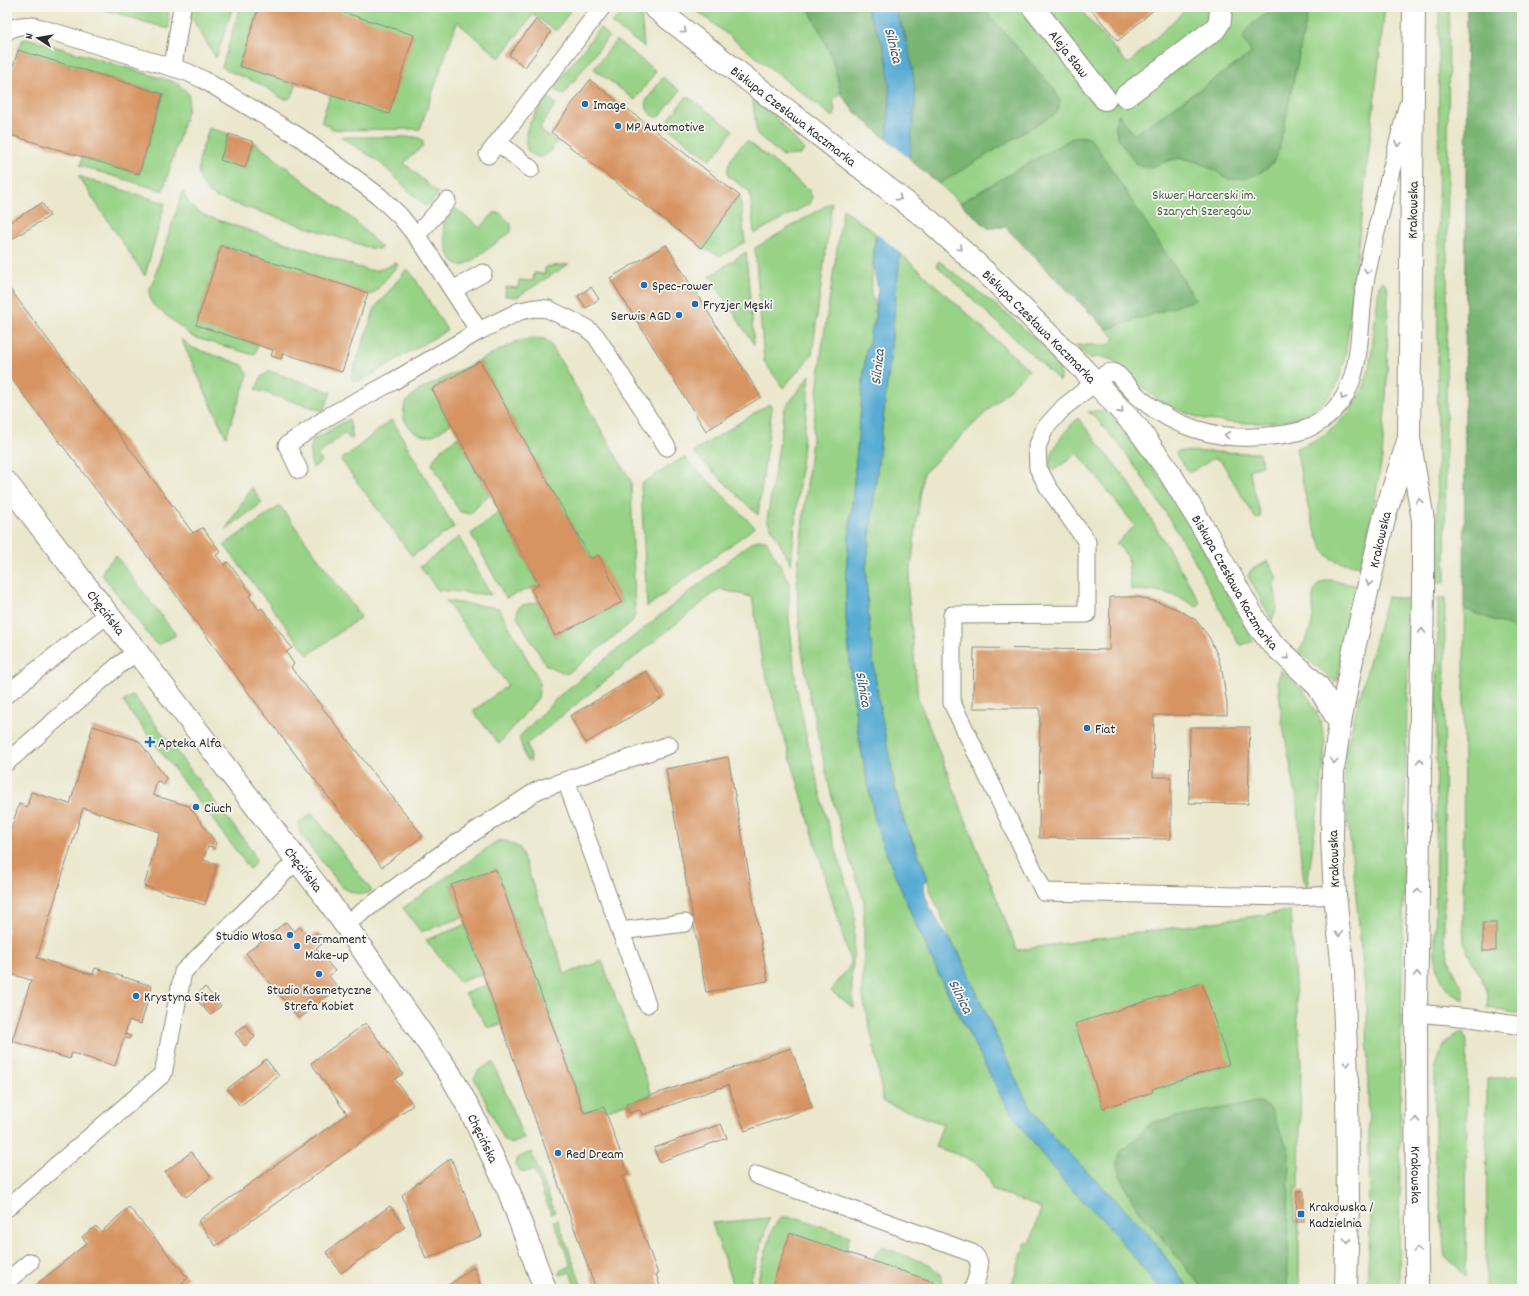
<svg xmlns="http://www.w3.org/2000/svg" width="1529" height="1296" viewBox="0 0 1529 1296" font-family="Dekko,sans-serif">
<rect width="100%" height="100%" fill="#f6f6f2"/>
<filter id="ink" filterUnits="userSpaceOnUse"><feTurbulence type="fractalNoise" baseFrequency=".025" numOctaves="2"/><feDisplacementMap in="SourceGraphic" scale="8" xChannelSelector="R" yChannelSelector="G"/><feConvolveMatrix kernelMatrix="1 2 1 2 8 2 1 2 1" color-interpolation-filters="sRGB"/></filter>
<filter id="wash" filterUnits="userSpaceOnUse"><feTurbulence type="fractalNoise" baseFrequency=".012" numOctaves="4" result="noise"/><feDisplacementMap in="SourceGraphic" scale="16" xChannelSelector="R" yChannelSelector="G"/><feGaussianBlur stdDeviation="0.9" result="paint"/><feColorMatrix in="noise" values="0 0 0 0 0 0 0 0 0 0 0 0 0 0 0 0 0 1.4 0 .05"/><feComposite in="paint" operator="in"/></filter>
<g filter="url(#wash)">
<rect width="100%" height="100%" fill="#ebe7cc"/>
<!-- green -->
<g fill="#97d286" stroke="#617e58">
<path d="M95 7H168L169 29Z"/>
<path d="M192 7H233L216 58 190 15Z"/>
<path d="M240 7H259L239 66 296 84C295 89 293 99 286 99 280 99 272 91 267 88 253 79 236 76 222 67Z"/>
<path d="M327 7H573L556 31 533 15 500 58 457 22 420 129 343 130 333 129 321 122 330 95Z"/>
<path d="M692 7H1078L1128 64 1188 7H1385L1347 343C1344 361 1342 382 1329 396 1321 405 1310 413 1299 417 1279 425 1230 424 1209 420 1193 417 1178 410 1164 403 1149 395 1138 383 1126 372 1122 368 1117 363 1112 360 1105 357 1096 356 1089 359L1078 348 1076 345H1108L1115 338 1005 227 988 228 939 184 852 109 841 93 833 100 835 114 833 117Z"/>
<path d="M1439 7H1449L1445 583H1437Z"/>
<path d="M1467 7H1522V1014L1487 1008 1488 994 1486 988 1468 952 1464 943 1463 924Z"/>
<path d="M633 10 641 11 644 47 611 23 622 13Z"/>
<path d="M600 28 609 36 563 95 553 88Z"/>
<path d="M26 39 33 40 171 81C179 84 184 88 189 95L188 108 163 191 80 166 82 157 139 174 163 94 18 50 22 40Z"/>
<path d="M616 40 656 71 635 100 594 69Z"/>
<path d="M663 77 680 91 661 115 657 117C649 116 646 109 646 101Z"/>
<path d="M752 94 772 113 804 150 800 155 782 156 757 134Z"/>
<path d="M687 96 733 130 714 157 710 159 707 157 672 131 669 128V119Z"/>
<path d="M548 97 556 104 541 126V131L557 142C548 154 542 164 528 151 519 131 536 113 548 97Z"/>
<path d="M209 128 229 134 220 160 245 168 254 142 355 221 382 248 379 249 370 248 215 197C211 194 206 191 203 186 192 169 204 145 209 128Z"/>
<path d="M341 137H415L421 139 423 141V146L404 163 438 193 432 202 425 206 378 161Z"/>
<path d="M746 142H749L805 187 809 190 812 197 809 204 754 234 750 192 728 176C726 163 736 149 746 142Z"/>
<path d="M78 176 165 203 145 276Z"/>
<path d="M183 191C187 204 195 210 206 216L367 270C378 271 386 269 395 262L398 265 372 295 221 246 196 324 258 345 254 355 193 337 152 304 149 293Z"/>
<path d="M740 196 745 242 721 256 701 248Z"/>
<path d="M832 202 812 355 783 388 764 361 755 248Z"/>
<path d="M456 209 480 228 494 213H500L511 224V232L470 262 462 266C449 262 446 249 445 236 444 232 443 227 444 223 446 218 452 213 456 209Z"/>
<path d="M843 209 875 233 871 292 875 308V321L870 333V341L866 350 846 571V616L852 687 858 732 868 786 875 819 882 843 939 975 957 1012 987 1067 1030 1139 1064 1181 1106 1223 1130 1251 1160 1289H1010L1026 1242 1030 1244 1041 1208 992 1190C987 1159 960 1156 935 1147L943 1124 883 1102 877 1060 862 993 864 948V901L849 857 830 790 810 698 800 640 797 576 822 348Z"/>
<path d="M746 252 754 345 710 276Z"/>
<path d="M899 252 1029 370 923 474 908 591 918 698 1017 950 1290 911 1301 1065 1299 1188H1295L1294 1223H1299V1289H1189L1146 1231 1062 1146 1045 1127 1028 1103 1016 1080 959 953 953 944 929 887 927 875 903 818 894 782 878 698 871 647 867 599 866 570 890 358Z"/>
<path d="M939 261 1012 318 1058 359 1060 370V381L936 265Z"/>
<path d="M569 264 517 297 505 296 506 287 518 288 519 280 533 281 534 273 545 274V267Z"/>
<path d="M407 269 414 277 447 330 360 381H353L351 377 375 308Z"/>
<path d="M1383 281 1387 287 1388 292 1387 380 1382 458 1375 499 1361 566C1352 564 1336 563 1329 557 1313 544 1300 470 1296 448 1326 439 1355 413 1365 383 1371 366 1372 348 1374 331 1375 316 1378 300 1379 285Z"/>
<path d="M531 338 545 339 550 343 631 481 635 615 632 622 567 674 546 665 517 617 518 608 523 605 538 602 555 636 622 602 599 556 591 559 480 361 432 389 451 424C444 428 437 435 429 436 415 437 400 422 404 408 406 400 412 396 418 391L516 342Z"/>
<path d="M181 339 193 348 243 365 248 375 226 437Z"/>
<path d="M270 371 331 392 324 411 256 390 261 377Z"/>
<path d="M810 375 791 564 767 520 785 408Z"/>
<path d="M769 404 772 408 758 515 693 452Z"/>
<path d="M1101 410 1109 413 1131 438 1174 498 1200 543 1253 641 1242 645 1238 643 1194 560 1161 505 1125 452 1094 416 1088 412Z"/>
<path d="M1078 418 1130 484 1200 602 1197 607C1170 591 1162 591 1131 590L1128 557 1116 543 1135 526 1078 453 1053 471 1050 468C1048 450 1066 430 1078 418Z"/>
<path d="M349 419 353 438 350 439 345 433 317 455 322 461 313 468C309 457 310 450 313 440Z"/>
<path d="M390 421H393L454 527 412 556 341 460Z"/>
<path d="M458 437 489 495 470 514 460 512 432 464C436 451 448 445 458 437Z"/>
<path d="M1178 451 1260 453 1262 466 1249 470 1261 517 1256 519 1221 461 1214 458 1193 471H1188L1177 456 1176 453Z"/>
<path d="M684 457 755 527 647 607 641 484Z"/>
<path d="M252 487 262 503 225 530Z"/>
<path d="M280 506 361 617 308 655 224 545Z"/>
<path d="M499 512 539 585 506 598 471 534Z"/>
<path d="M459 537 491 595 438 590 420 567Z"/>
<path d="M759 540H766L789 582V618L792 646 796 685 805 730 825 813 854 909 855 920 853 966 851 978 854 1008 831 991 851 964 762 661 752 597 719 589 527 744 531 761 526 760 519 737 559 696 752 542Z"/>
<path d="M116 556 176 635 162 643 158 645 154 642 103 576C101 567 110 562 116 556Z"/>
<path d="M1268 561 1277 578 1274 584 1277 606 1272 621 1248 576 1251 570Z"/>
<path d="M1330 580 1357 586 1337 680 1335 682 1298 651C1305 643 1310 633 1312 623 1316 606 1305 584 1330 580Z"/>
<path d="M1387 597 1409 599 1401 1026 1399 1289H1367L1370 1226 1367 1011 1353 864 1344 790 1346 748Z"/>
<path d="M1438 599H1445L1444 939C1447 951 1449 962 1455 973 1460 986 1464 985 1464 1000 1441 990 1439 976 1435 954Z"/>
<path d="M446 601 499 608 540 682 538 698 499 744 473 711 508 685Z"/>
<path d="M1281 670 1301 688 1311 701 1320 720 1325 741 1323 771 1307 887 1305 888 1300 850 1298 805 1282 721 1278 681Z"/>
<path d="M133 695 251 849 256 859 254 865 250 869 123 702Z"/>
<path d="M312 813 372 891C362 897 352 893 342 887L300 834 299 823Z"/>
<path d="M497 841H506L520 848 565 974 602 961 652 1095 605 1111 604 1107 584 1113 496 869 451 885 463 917 421 932 403 908Z"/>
<path d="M465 925 483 974 459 982 426 940Z"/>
<path d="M487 985 501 1024 488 1028 465 993Z"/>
<path d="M1463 1032 1467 1041 1466 1276 1445 1257 1435 1159V1067C1439 1051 1447 1037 1463 1032Z"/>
<path d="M493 1062 524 1139 511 1144 505 1141 474 1078 479 1070Z"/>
<path d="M1522 1075V1289H1486L1487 1079Z"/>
<path d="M531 1152 555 1212 551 1214 534 1170C526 1172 520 1174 515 1165L518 1158Z"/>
<path d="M781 1217 798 1218 850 1236 845 1252 771 1289H755L773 1228Z"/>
<path d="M769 1218 748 1289H734L712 1223Z"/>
<path d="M558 1220 583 1289H576L570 1272 561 1275 559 1273V1271L571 1266 554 1221Z"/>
<path d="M882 1247 931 1265 940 1274 943 1289H931L933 1282 873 1262 876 1253Z"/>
</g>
<!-- forest -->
<g fill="#79b473" stroke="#52704f">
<path d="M808 7H866C873 24 883 41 887 59 892 85 889 114 887 140L852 109 841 93 832 58 823 37Z"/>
<path d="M894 7H982L1054 89C1059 97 1062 105 1056 113L939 184 909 159 915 101 905 34Z"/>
<path d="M1278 7H1309L1279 150C1277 153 1277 157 1275 159 1267 173 1244 181 1229 179 1213 170 1195 157 1176 159 1165 160 1154 169 1143 167 1136 166 1133 160 1130 155 1121 143 1109 129 1119 114L1134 135 1252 53C1250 49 1245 44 1244 39 1241 27 1269 13 1278 7Z"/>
<path d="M1467 7H1522V631L1464 609Z"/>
<path d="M1074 137C1083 136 1088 136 1095 144L1196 300 1107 329 1005 227 988 228 960 203Z"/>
<path d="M1259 1102 1270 1108 1289 1151 1288 1272 1287 1289H1203L1134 1204 1117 1168 1120 1153 1151 1123 1195 1113Z"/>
</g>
<!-- water -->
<path fill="#59acd4" stroke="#426c80" d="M866 7H894C906 37 915 69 915 101L890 358 866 570C868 632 876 693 889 754 893 775 896 798 903 819 910 838 919 856 927 875L924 884 925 895 934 916 959 953 1016 1080 1028 1103 1045 1127 1062 1146 1146 1231 1189 1289H1160L1106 1223 1064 1182 1030 1139 1003 1100 939 975 912 916 882 843 875 819 868 786 858 732 852 687 846 616V571L866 350 870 341V333L875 321 876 301 878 289 873 265 888 131 890 94 887 60 883 45Z"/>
<!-- pier -->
<path fill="#ebe7cc" d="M885 138 911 160 901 253 874 232Z"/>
<g id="blocks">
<!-- building -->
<g fill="#d79462">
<path d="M259 7H327L414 35 389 114 239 66Z"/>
<path d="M1089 7H1157L1118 41Z"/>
<path d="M536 20 551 32 525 67 509 55Z"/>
<path d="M18 50 163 94 139 174 7 134V88Z"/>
<path d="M590 80 740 196 701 248 551 132Z"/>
<path d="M229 134 254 142 245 168 220 160Z"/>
<path d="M42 203 50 216 7 242V224Z"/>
<path d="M666 245 761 397 706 431 610 278Z"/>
<path d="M221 246 368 293 342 372 283 353 281 359 271 356 273 350 196 325Z"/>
<path d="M7 285 193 533 203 528 214 543 221 552 216 555 224 565 228 562 252 594 249 596 259 610 262 608 292 648 286 652 294 664 291 667 292 669 423 836 382 867 253 699 153 564 7 373Z"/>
<path d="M591 287 599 299 586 308 578 296Z"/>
<path d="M480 361 591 559 599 555 622 602 555 636 531 589 539 585 432 389Z"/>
<path d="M1110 597H1138L1157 602 1177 609 1196 620 1209 637 1217 654 1222 671 1227 704V715H1154L1153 777H1171V839L1039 838 1040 708H973L974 648 1109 650Z"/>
<path d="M646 671 662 698 586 743 570 716Z"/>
<path d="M93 726 139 741 166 778 164 785 162 784V782L157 781 153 795 189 806 216 843 214 850 212 849 213 847 208 846 203 860 217 864 205 905 144 886 160 832 83 808 37 958 93 975 95 968 152 986 141 1024 129 1020 125 1034 131 1036 129 1039 124 1038 115 1066 72 1053 70 1059 12 1041 31 980 7 973V831L10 832 19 804 27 807 31 792 70 804Z"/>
<path d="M1190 727H1250L1248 804 1189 803Z"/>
<path d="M728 757 768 981 706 992 666 769Z"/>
<path d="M496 869 584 1113 604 1107 628 1174 622 1176 658 1274H656L661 1289H596L451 885Z"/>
<path d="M286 922 294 932 300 927 309 938 317 932 325 942 316 948 335 971 329 976 338 988 299 1019 246 953Z"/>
<rect x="1483" y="923" width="13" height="28"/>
<path d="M1202 983 1229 1064 1152 1089 1153 1092 1103 1108 1075 1024Z"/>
<path d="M205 987 221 1006 210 1015 194 996Z"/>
<path d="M366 1023 403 1074 395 1079 413 1105 216 1246 198 1221 347 1114 311 1063Z"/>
<path d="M245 1025 255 1037 245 1046 235 1033Z"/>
<path d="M791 1048 812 1107 745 1131 728 1085 642 1115 640 1110 629 1113 626 1104Z"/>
<path d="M266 1059 279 1076 240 1106 227 1089Z"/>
<path d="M721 1124 727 1138 659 1162 654 1148Z"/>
<path d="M191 1152 211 1177 186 1197 165 1172Z"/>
<path d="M451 1158 481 1236 426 1259 402 1195Z"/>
<path d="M1297 1191H1304V1222H1296Z"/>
<path d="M390 1206 405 1227 341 1273 326 1252Z"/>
<path d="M129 1207 188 1278 182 1283 188 1289H31L87 1243 82 1237 96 1226 101 1232Z"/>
<path d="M790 1233 934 1282 931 1289H771Z"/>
<path d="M474 1267 482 1289H443Z"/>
</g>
</g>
</g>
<g filter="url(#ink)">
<use href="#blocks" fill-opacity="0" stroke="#8b897c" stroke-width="1"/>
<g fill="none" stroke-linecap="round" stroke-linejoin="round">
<defs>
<g id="service">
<path d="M7 31C17 25 26 24 37 27L187 72 204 80 298 136 379 196 400 216 424 246 479 331"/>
<path d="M173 66 182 7"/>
<path d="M498 142 531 169"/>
<path d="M488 155 602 7"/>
<path d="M416 236 447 201"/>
<path d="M453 290 483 273"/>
<path d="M299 470 287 445 331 415 392 382 479 331 520 311 535 308 548 309 585 327 596 336 667 447"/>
<path d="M7 694 108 614"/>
<path d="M7 762 119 665 138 651"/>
<path d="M566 781 647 1004"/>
<path d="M1335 895 1295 897 1044 892 952 703V615L1087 614V542L1048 487 1038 468 1037 447 1045 428 1064 407 1107 373 1113 372 1118 375C1127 384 1135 395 1146 403 1175 426 1216 439 1253 437 1289 435 1316 434 1340 403 1364 372 1358 315 1366 277 1378 220 1393 163 1407 107"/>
<path d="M346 924 448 849 538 790 669 745"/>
<path d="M620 931 685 923"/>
<path d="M1416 1013 1471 1018 1522 1026"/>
<path d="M756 1175 972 1253C985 1262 977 1276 973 1289"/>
<path d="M7 1208 163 1074 183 972 298 859"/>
<path d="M7 1281 30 1262"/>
</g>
<g id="pedestrian">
<path id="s1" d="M1033 7 1105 99"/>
</g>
<g id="minor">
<path id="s2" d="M654 7 931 222 995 281 1084 370 1139 430 1169 472 1204 529 1259 627 1270 641 1318 686 1340 723"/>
<path d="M1126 96 1215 29 1220 21 1221 7"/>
<path id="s3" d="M7 483 327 899 450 1074 470 1110 508 1189 545 1289"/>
</g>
<g id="tertiary">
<path id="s4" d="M1414 7 1409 438 1423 520V590L1416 1013 1417 1289"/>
<path id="s5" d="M1346 1289 1348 1202 1347 1080 1343 971 1335 895 1332 838 1333 770 1340 723 1355 644 1385 515 1408 441"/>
</g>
</defs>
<!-- service casing -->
<use href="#service" stroke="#8b897c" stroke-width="19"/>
<!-- pedestrian casing -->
<use href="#pedestrian" stroke="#8b897c" stroke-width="24"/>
<!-- minor casing -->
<use href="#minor" stroke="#8b897c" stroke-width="24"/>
<!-- tertiary casing -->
<use href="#tertiary" stroke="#8b897c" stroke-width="24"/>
<!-- service -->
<use href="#service" stroke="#fff" stroke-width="17"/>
<!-- pedestrian -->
<use href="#pedestrian" stroke="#fff" stroke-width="22"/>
<!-- minor -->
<use href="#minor" stroke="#fff" stroke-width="22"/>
<!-- tertiary -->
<use href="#tertiary" stroke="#fff" stroke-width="22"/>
</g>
<!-- one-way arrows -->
<defs><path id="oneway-chevron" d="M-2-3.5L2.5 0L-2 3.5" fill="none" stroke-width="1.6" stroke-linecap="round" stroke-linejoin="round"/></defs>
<g stroke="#a0a0a0">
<use href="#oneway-chevron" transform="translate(684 31) rotate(38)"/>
<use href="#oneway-chevron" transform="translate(1398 144) rotate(104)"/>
<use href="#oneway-chevron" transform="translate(899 198) rotate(37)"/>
<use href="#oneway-chevron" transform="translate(960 248) rotate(42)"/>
<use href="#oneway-chevron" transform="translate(1367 271) rotate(104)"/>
<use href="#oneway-chevron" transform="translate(1343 397) rotate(121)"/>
<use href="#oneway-chevron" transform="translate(1121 411) rotate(48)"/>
<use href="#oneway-chevron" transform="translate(1227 435) rotate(-172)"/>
<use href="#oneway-chevron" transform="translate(1419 501) rotate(-99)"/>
<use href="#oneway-chevron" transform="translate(1369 583) rotate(103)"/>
<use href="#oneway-chevron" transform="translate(1422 631) rotate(-89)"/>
<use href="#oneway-chevron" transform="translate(1287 657) rotate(40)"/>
<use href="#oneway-chevron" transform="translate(1334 761) rotate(98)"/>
<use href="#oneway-chevron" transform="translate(1420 761) rotate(-89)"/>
<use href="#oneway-chevron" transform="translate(1418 891) rotate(-89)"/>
<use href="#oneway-chevron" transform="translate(1339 934) rotate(84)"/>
<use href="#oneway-chevron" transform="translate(1417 974) rotate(-89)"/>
<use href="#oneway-chevron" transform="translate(1347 1064) rotate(88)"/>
<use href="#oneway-chevron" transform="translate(1416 1120) rotate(-90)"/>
<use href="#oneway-chevron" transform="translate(1347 1241) rotate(91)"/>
<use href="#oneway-chevron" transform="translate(1417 1250) rotate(-90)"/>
</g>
</g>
<!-- markers -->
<g fill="#1f6fb2" stroke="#f6f6f2" stroke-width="1.5">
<circle cx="585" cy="104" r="4"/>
<circle cx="618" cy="126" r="4"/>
<circle cx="644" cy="285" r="4"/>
<circle cx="695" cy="304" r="4"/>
<circle cx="679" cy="315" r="4"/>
<circle cx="1087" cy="728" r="4"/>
<path d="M148 736h4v4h4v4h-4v4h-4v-4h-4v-4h4z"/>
<circle cx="196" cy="807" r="4"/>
<circle cx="290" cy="935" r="4"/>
<circle cx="297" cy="946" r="4"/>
<circle cx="319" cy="974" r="4"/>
<circle cx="136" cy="996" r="4"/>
<circle cx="558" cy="1153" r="4"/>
<rect x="1297" y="1210" width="8" height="8" rx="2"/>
</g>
<g text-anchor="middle" stroke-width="3.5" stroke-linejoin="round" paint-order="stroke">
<!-- street labels -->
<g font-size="14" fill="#2b2b2b" stroke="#f6f6f2">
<text dy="5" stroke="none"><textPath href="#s1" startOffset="59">Aleja Sław</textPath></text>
<text dy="5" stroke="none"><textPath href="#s2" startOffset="177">Biskupa Czesława Kaczmarka</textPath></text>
<text transform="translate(1412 210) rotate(-89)" y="5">Krakowska</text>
<text dy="5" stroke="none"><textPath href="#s2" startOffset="501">Biskupa Czesława Kaczmarka</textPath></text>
<text dy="5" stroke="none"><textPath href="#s5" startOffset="755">Krakowska</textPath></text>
<text dy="5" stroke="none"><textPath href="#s2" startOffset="825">Biskupa Czesława Kaczmarka</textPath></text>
<text dy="5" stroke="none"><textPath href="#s3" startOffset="163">Chęcińska</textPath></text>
<text transform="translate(1333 859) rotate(-92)" y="5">Krakowska</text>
<text dy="5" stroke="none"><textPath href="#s3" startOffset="487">Chęcińska</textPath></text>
<text dy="5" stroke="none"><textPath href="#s3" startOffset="811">Chęcińska</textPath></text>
<text dy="5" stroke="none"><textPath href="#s4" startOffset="1169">Krakowska</textPath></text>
</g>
<!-- poi labels -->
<g font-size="14" fill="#2b2b2b" stroke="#f6f6f2" text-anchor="start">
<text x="593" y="109">Image</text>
<text x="626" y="131">MP Automotive</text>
<text x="652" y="290">Spec-rower</text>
<text x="703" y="309">Fryzjer Męski</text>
<text x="671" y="320" text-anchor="end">Serwis AGD</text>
<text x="1095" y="733">Fiat</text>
<text x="158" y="747">Apteka Alfa</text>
<text x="204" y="812">Ciuch</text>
<text x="282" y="940" text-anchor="end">Studio Włosa</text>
<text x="305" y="943">Permament<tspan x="305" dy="16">Make-up</tspan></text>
<text x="319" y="994" text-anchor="middle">Studio Kosmetyczne<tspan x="319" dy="16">Strefa Kobiet</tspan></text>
<text x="144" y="1001">Krystyna Sitek</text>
<text x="566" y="1158">Red Dream</text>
<text x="1309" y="1211">Krakowska /<tspan x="1309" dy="16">Kadzielnia</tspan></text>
</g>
<!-- park labels -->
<g font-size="14" fill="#4b5d46" stroke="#f6f6f2">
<text x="1204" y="199">Skwer Harcerski im.<tspan x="1204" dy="16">Szarych Szeregów</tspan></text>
</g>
<!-- water labels -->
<g font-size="15" font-style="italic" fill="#3b5866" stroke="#f6f6f2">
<text transform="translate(894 45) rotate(76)" y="5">Silnica</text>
<text transform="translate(877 367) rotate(-84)" y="5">Silnica</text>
<text transform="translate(864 689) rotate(80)" y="5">Silnica</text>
<text transform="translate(961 996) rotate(63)" y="5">Silnica</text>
</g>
</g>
<!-- margin -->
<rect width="1529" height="1296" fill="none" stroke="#f6f6f2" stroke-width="24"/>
<!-- north arrow -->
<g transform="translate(38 38) rotate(282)" stroke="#f6f6f2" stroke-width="3" paint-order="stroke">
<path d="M0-3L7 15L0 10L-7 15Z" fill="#2b2b2b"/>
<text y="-6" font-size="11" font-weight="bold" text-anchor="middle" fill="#2b2b2b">N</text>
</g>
</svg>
